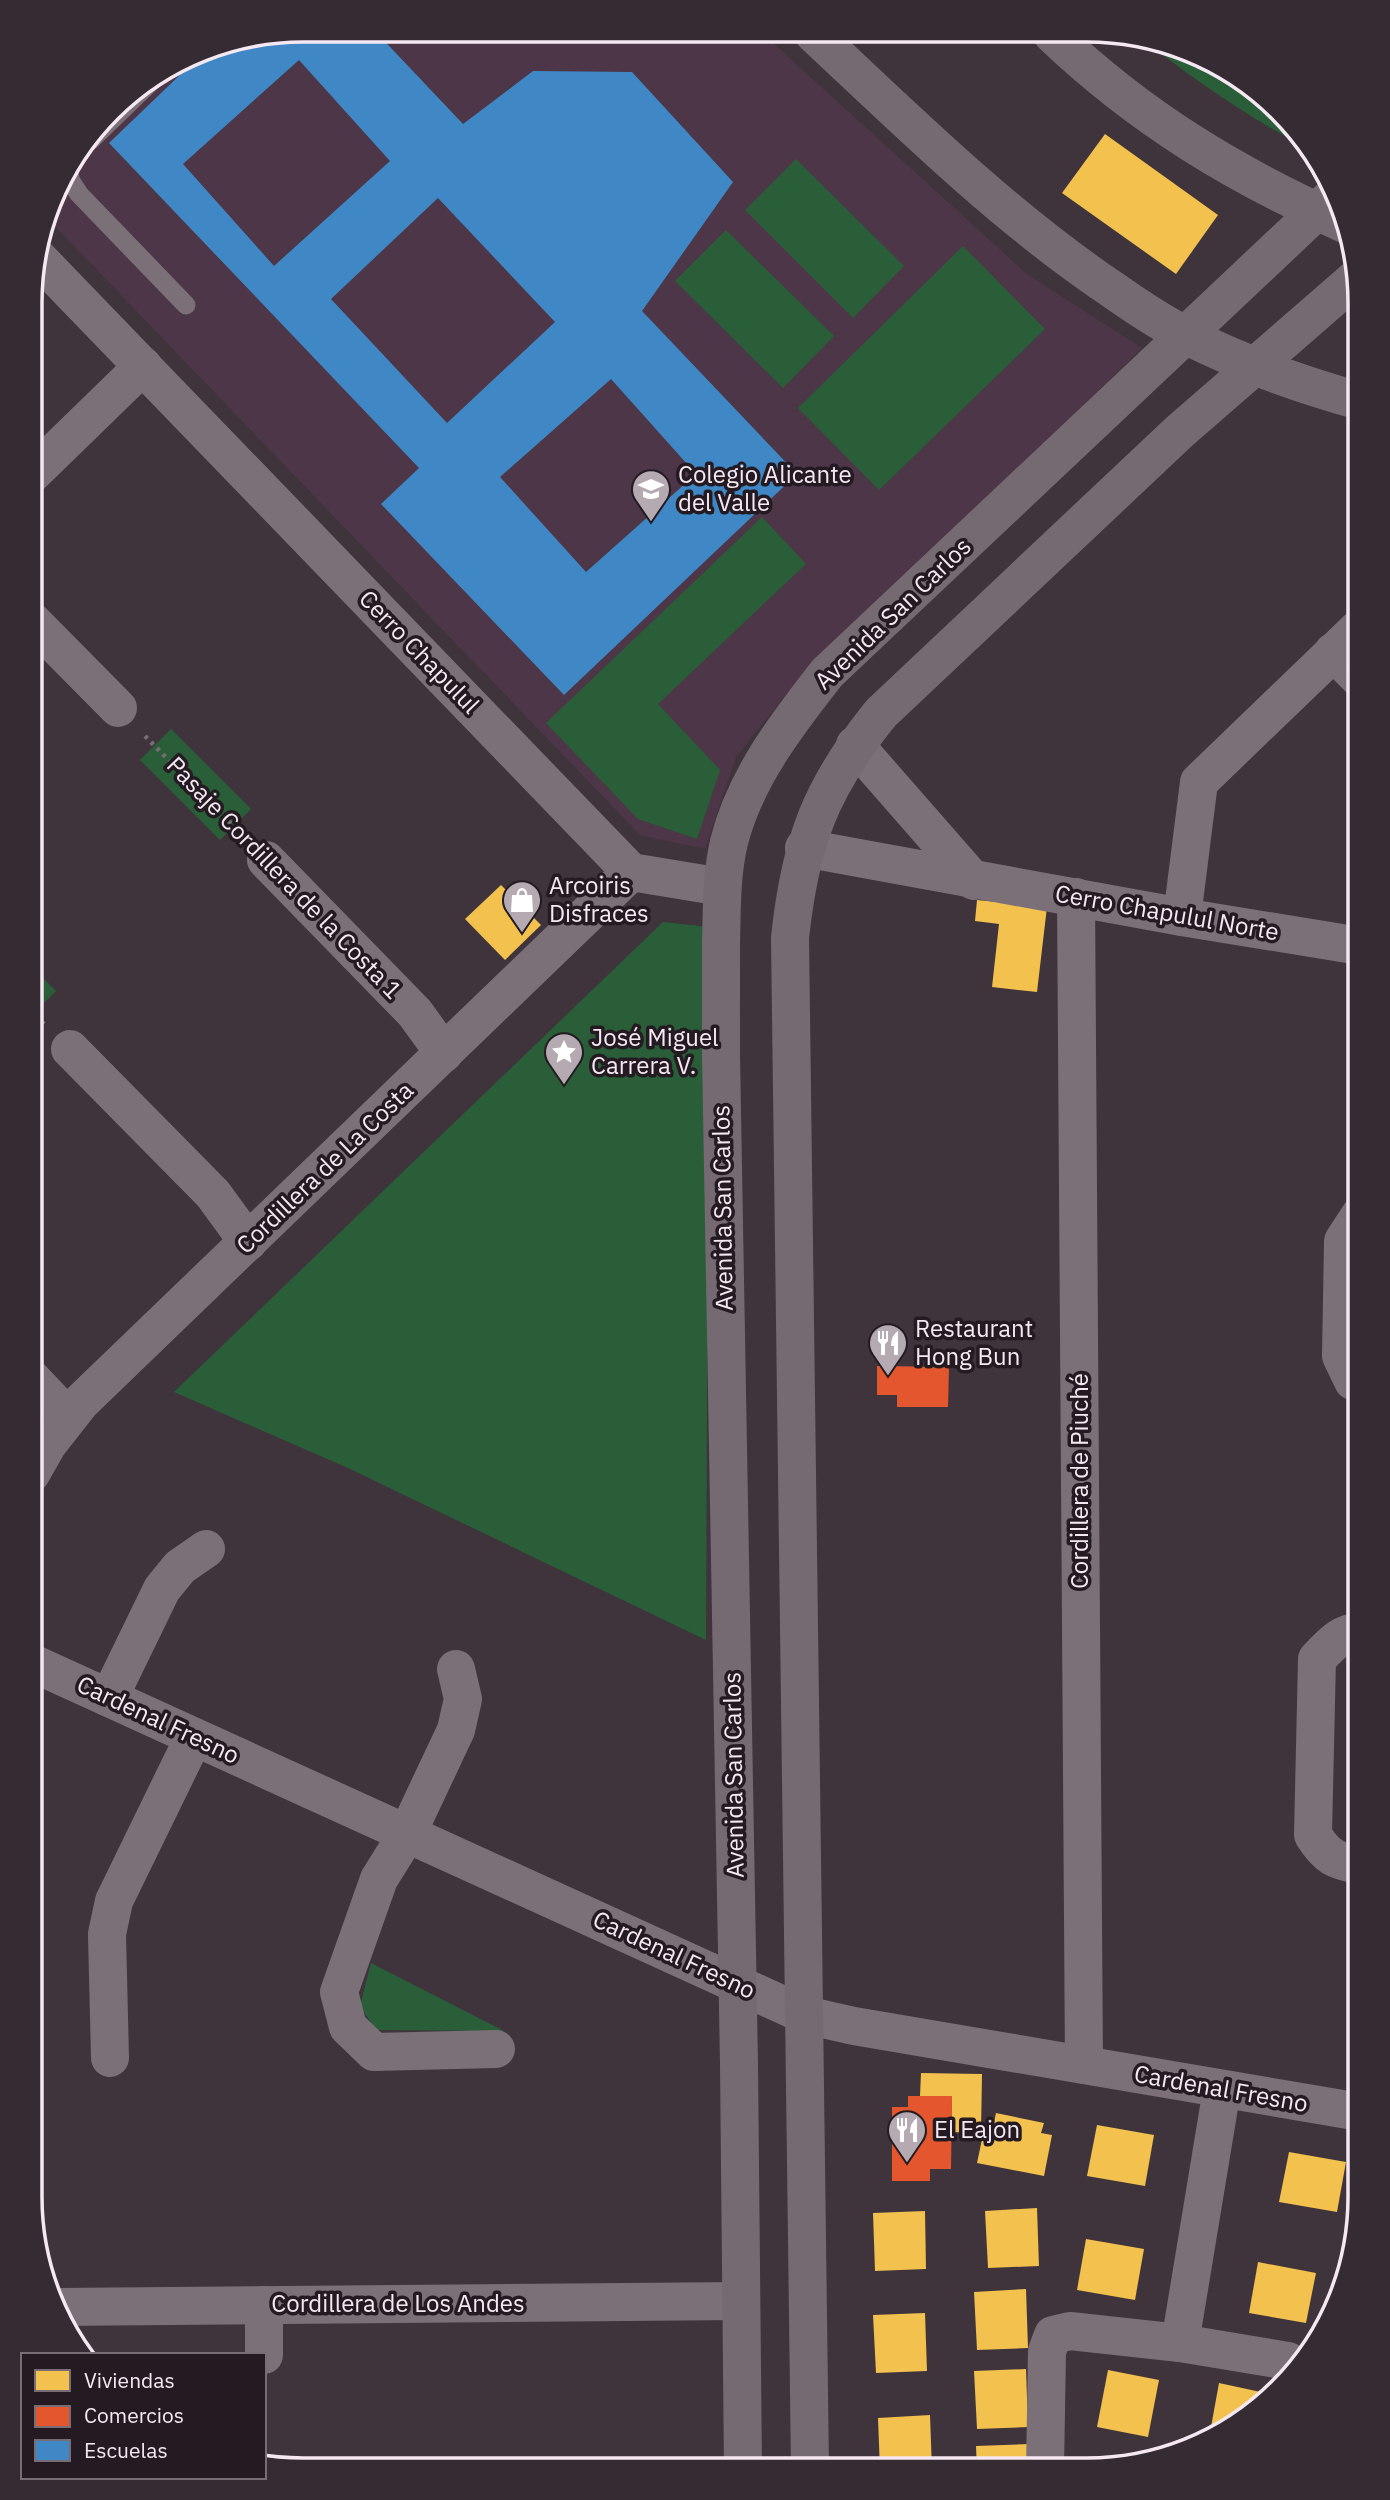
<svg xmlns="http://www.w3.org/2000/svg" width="1390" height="2500" viewBox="0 0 1390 2500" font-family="'IBM Plex Sans',sans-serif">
<rect width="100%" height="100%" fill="#3f343c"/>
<!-- built -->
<path fill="#4d3647" d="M303 30 762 33 1028 275 1142 348 783 698 736 757 705 849 640 835 47 218 58 182 123 98 199 50Z"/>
<!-- green -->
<g fill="#295e39">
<path d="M1138 35 1207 58 1267 97 1314 152C1251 119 1193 80 1138 35Z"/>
<path d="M796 159 904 266 853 318 745 210Z"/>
<path d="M726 230 834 336 783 388 675 281Z"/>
<path d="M963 246 1045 329 879 490 798 408Z"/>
<path d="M762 517 806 564 658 704 720 770 697 839 638 819 546 723Z"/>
<path d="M171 729 251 809 220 840 140 760Z"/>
<path d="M663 922 709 927 706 1640 350 1469 174 1392Z"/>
<path d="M31 966 56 991 31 1016Z"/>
<path d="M371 1963 504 2031 376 2030 360 2006Z"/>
</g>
<!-- homes -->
<g fill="#f2c14e">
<path d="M1105 134 1218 215 1176 274 1062 193Z"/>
<path d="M501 885 541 925 505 960 465 919Z"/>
<path d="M977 900 1047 907 1037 992 992 987 999 924 975 921Z"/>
<path d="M921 2073 982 2074 981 2133 951 2132 952 2096H920Z"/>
<path d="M996 2113 1044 2123 1041 2133 1052 2135 1044 2176 977 2163 985 2125 993 2127Z"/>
<path d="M1097 2125 1154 2135 1145 2186 1087 2176Z"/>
<path d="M1289 2152 1346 2162 1337 2212 1279 2202Z"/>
<path d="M1037 2208 1039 2266 988 2268 985 2211Z"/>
<path d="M925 2211 926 2269 875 2271 873 2213Z"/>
<path d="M1086 2239 1144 2249 1135 2300 1077 2290Z"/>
<path d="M1258 2262 1316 2273 1306 2323 1249 2313Z"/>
<path d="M1026 2289 1028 2348 977 2350 974 2292Z"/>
<path d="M925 2313 927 2371 876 2373 873 2315Z"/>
<path d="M1026 2369 1028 2427 977 2429 974 2371Z"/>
<path d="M1108 2370 1159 2380 1148 2437 1097 2427Z"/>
<path d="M1219 2383 1270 2394 1269 2397 1253 2414 1209 2438Z"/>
<path d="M930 2415 932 2470H880L878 2418Z"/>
<path d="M1028 2444 1029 2470H977L976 2446Z"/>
</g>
<!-- shops -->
<g fill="#e4572e">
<path d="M877 1366 949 1367 948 1407H897V1395H877Z"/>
<path d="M908 2096H952L951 2169H930V2181H892V2107H908Z"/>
</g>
<!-- schools -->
<path fill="#3f88c5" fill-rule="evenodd" d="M303 30H374L463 124 533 71 632 72 733 182 642 311 797 474 564 695 381 504 419 468 109 143 207 49ZM299 60 390 161 274 266 183 164ZM438 198 555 322 447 423 331 299ZM611 379 696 474 586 572 500 477Z"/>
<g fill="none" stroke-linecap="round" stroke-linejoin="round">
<!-- path -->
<g stroke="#776d74" stroke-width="4.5" stroke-dasharray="3.5 5" stroke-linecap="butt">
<path d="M145 736 239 832"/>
<path d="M31 1010 44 1024"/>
</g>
<!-- lane -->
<g stroke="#7b7078" stroke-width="19">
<path d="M90 141 155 78"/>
<path d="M69 168 70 180 79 194 186 305"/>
</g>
<!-- street -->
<g stroke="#7b7078" stroke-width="38">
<path d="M36 256 631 872 722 887"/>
<path d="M32 474 143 366"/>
<path d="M32 621 118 708"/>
<path d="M1333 652 1360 679"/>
<path d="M855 745 974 881"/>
<path d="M804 848 1182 917 1360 946"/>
<path d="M266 860 415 1013 444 1053"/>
<path d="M1076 897 1084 2065"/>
<path d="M1182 917 1199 782 1360 627"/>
<path d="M70 1049 213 1194 248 1242"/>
<path d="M31 1378 68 1417"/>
<path d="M1360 1385 1353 1381 1341 1356 1343 1241 1360 1215"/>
<path d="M31 1474 48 1444 81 1402 631 872"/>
<path d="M30 1662 805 2015 854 2026 1360 2112"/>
<path d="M456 1669 463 1699 456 1730 407 1834 379 1879 339 1992 348 2027 374 2052 496 2049"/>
<path d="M109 1698 162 1589 180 1567 206 1549"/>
<path d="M1360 1865C1335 1861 1327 1857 1313 1835L1317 1659C1329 1647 1341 1631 1360 1632"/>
<path d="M110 2058 107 1934 114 1901 194 1737"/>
<path d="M55 2307 741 2301"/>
<path d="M1180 2343 1222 2089"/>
<path d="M264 2355V2305"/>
<path d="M1045 2470 1047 2351 1053 2335 1070 2331 1180 2343 1288 2361 1296 2371"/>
</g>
<!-- secondary -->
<g stroke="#756a72" stroke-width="38">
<path d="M813 33C905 119 994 207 1097 279 1126 299 1155 320 1187 336 1241 363 1302 385 1360 401"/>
<path d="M1052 34C1140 118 1236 176 1347 225"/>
<path d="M743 2469 739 2064 721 1055C721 1018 721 981 721 943 722 910 721 876 729 842 745 778 787 724 827 673L1335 194"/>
<path d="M810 2469 790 938C800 843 820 788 881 713L1179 432 1356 278"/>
</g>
</g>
<!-- icons -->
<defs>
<symbol id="school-pin" viewBox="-11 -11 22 30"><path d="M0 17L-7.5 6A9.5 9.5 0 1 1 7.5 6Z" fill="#b5a9b2" stroke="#241b22"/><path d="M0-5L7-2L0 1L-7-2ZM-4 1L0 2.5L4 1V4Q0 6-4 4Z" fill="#fff"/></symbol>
<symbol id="shop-pin" viewBox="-11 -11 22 30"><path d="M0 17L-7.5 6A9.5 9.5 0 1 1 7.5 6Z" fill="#b5a9b2" stroke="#241b22"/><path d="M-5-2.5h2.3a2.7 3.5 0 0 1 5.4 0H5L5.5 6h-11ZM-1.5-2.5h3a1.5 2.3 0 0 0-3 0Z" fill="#fff"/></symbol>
<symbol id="sight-pin" viewBox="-11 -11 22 30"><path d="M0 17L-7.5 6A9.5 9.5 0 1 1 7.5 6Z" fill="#b5a9b2" stroke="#241b22"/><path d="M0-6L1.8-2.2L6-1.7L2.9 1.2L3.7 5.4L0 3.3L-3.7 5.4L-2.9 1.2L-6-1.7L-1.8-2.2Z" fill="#fff"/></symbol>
<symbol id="restaurant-pin" viewBox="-11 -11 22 30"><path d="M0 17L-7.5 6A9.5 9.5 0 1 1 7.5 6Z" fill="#b5a9b2" stroke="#241b22"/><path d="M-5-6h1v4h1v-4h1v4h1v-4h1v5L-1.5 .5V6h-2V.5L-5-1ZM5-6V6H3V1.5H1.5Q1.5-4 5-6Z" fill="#fff"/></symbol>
</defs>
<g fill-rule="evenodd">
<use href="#school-pin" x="629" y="467" width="44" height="60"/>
<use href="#shop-pin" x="500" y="878" width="44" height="60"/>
<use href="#sight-pin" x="542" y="1030" width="44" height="60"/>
<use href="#restaurant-pin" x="866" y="1321" width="44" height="60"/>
<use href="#restaurant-pin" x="885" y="2108" width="44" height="60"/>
</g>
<g text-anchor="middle" stroke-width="7" stroke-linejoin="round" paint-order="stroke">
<!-- poi labels -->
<g font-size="24" fill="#f5e8f2" stroke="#241b22" text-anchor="start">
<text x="678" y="483">Colegio Alicante<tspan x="678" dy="28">del Valle</tspan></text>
<text x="549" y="894">Arcoiris<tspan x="549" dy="28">Disfraces</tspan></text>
<text x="591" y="1046">José Miguel<tspan x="591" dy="28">Carrera V.</tspan></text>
<text x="915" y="1337">Restaurant<tspan x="915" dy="28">Hong Bun</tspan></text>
<text x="934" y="2138">El Eajon</text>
</g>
<!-- street labels -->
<g font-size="24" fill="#f5e8f2" stroke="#241b22">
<text transform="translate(893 614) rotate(-44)" y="8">Avenida San Carlos</text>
<text transform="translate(419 652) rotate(46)" y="8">Cerro Chapulul</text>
<text transform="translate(284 878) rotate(46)" y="8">Pasaje Cordillera de la Costa 1</text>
<text transform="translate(1167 913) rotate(10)" y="8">Cerro Chapulul Norte</text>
<text transform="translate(325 1168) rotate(-44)" y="8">Cordillera de La Costa</text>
<text transform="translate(723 1208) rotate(-91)" y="8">Avenida San Carlos</text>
<text transform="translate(1080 1481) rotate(-90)" y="8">Cordillera de Piuché</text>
<text transform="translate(158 1720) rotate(25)" y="8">Cardenal Fresno</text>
<text transform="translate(734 1775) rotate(-91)" y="8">Avenida San Carlos</text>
<text transform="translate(674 1955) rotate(25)" y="8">Cardenal Fresno</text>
<text transform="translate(1221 2089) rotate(10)" y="8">Cardenal Fresno</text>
<text x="398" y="2312">Cordillera de Los Andes</text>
</g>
</g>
<!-- crop -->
<path d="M0 0H1390V2500H0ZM303 42H1087A261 261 0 0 1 1348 303V2197A261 261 0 0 1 1087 2458H303A261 261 0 0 1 42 2197V303A261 261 0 0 1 303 42Z" fill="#352b33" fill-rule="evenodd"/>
<path fill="none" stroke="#f5e8f2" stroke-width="3.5" d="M303 42H1087A261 261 0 0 1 1348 303V2197A261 261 0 0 1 1087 2458H303A261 261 0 0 1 42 2197V303A261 261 0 0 1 303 42Z"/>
<!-- legend -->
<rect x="21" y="2353" width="245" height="126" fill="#241b22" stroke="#786d75" stroke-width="2"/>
<rect x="35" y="2370" width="35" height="21" fill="#f2c14e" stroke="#786d75" stroke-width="2"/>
<text x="84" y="2388" font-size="21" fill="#f5e8f2">Viviendas</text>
<rect x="35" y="2406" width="35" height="21" fill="#e4572e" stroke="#786d75" stroke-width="2"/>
<text x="84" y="2423" font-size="21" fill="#f5e8f2">Comercios</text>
<rect x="35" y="2440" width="35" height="21" fill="#3f88c5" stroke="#786d75" stroke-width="2"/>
<text x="84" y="2458" font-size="21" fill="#f5e8f2">Escuelas</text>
</svg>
